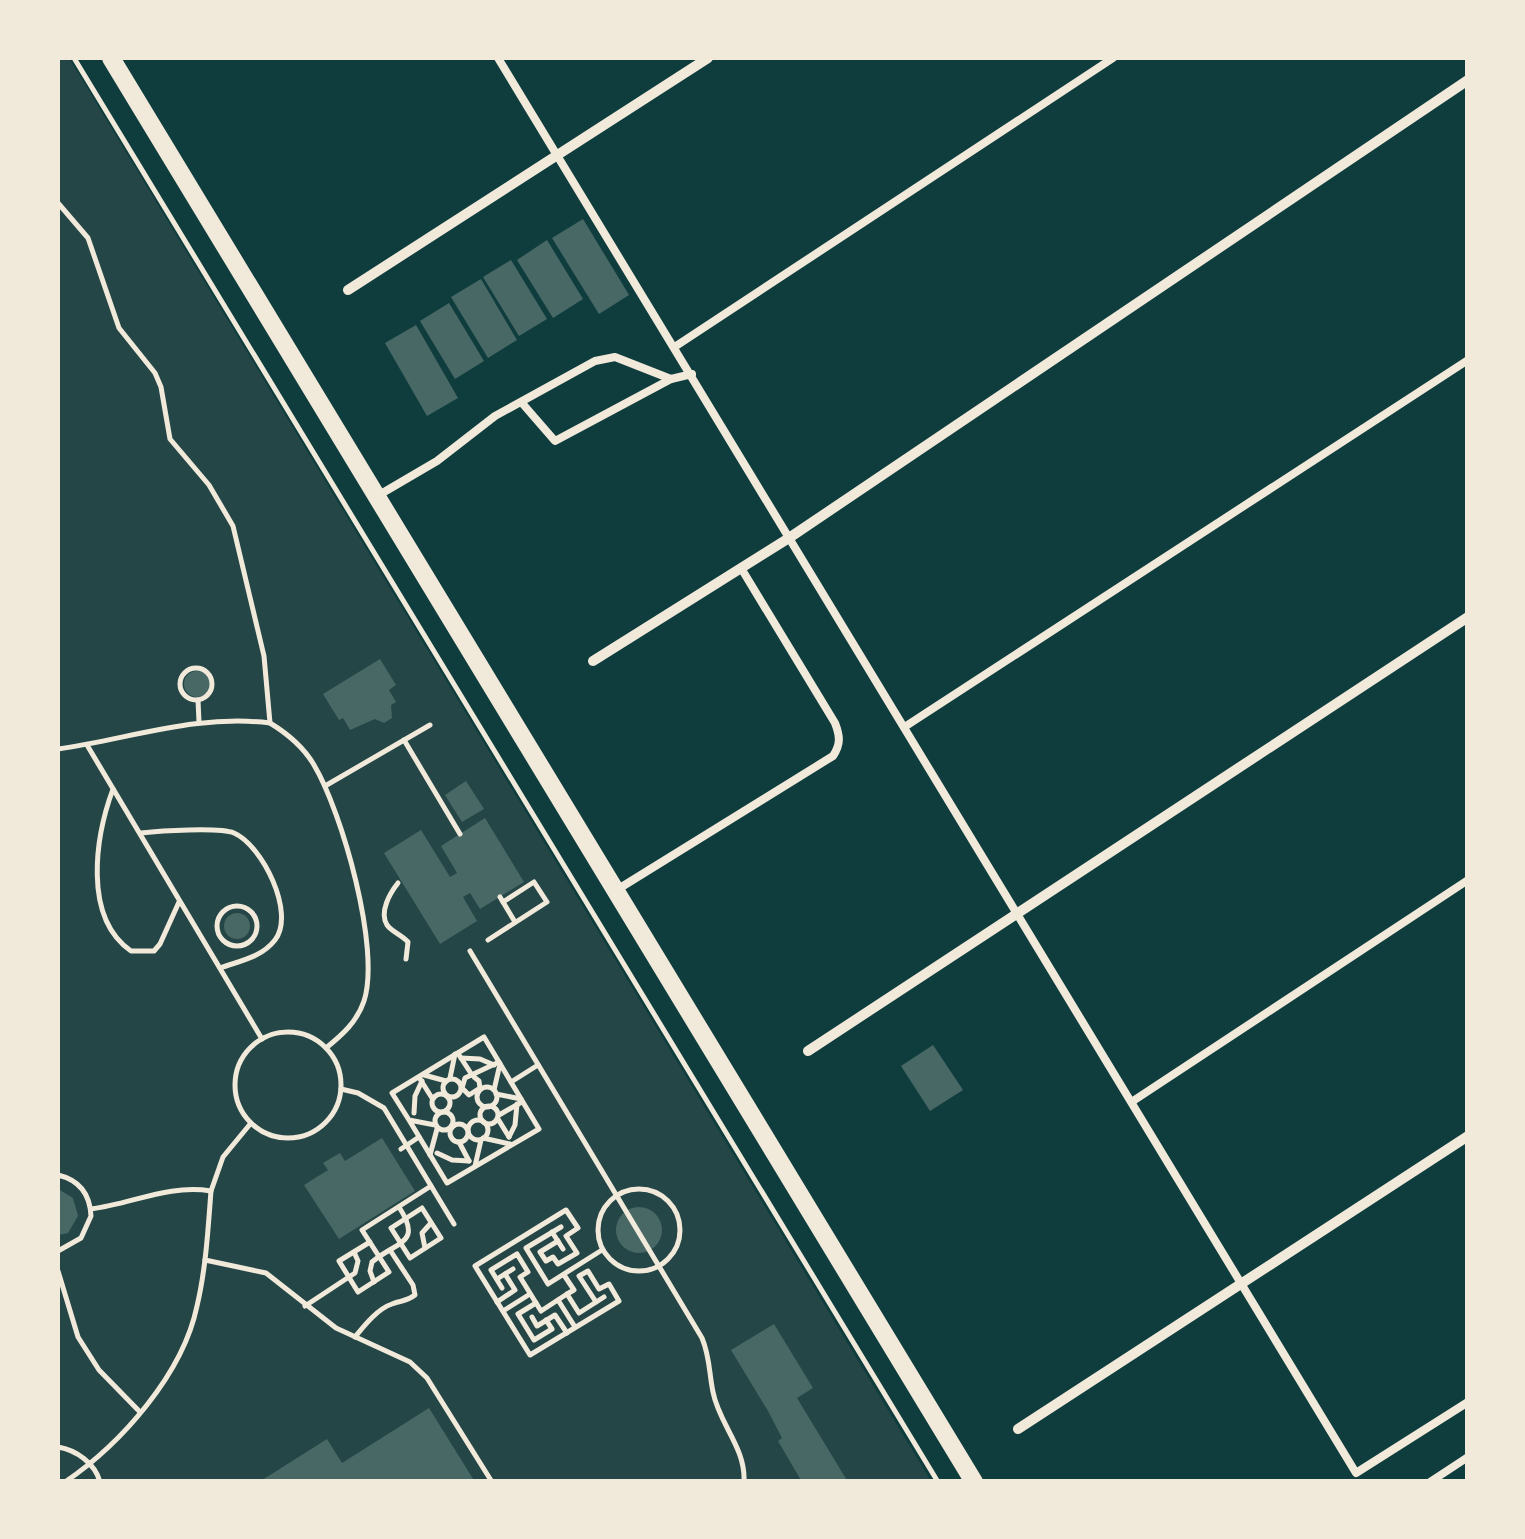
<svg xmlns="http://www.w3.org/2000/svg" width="1525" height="1539" viewBox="0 0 1525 1539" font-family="'Fira Sans Condensed',sans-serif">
<rect width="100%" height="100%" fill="#0f3d3e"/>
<!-- green -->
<path fill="#244646" d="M58 58H69L931 1481H58Z"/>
<!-- building -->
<g fill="#486865">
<path d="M583 219 629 295 599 314 552 238Z"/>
<path d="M547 240 583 299 553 318 517 260Z"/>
<path d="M511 260 547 319 519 336 483 277Z"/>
<path d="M481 279 517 340 488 358 451 297Z"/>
<path d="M449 303 484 361 455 379 420 321Z"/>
<path d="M416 325 458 398 427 416 385 343Z"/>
<path d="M380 659 396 685 389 690 396 702 391 705 392 718 384 723 375 719 350 730 343 718 339 720 323 694Z"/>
<circle cx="197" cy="684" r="13"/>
<path d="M466 781 484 809 462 822 445 795Z"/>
<path d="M485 818 524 882 480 909 470 893 463 897 477 921 440 944 384 853 421 830 450 877 457 873 441 846Z"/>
<circle cx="237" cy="926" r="13"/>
<path d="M933 1045 963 1090 930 1111 901 1066Z"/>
<path d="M382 1138 415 1191 339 1239 304 1185 328 1170 323 1163 340 1153 345 1161Z"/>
<path d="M58 1189 73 1198 78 1216 68 1233 58 1235Z"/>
<circle cx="639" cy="1230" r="23"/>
<path d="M774 1324 813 1388 797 1398 848 1482H802L778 1441 782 1438 768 1411 731 1350Z"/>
<path d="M429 1408 475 1482H259L327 1439 342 1463Z"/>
</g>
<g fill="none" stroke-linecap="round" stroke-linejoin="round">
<!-- path -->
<g stroke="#f1e9da" stroke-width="5">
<path d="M74 58 938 1482"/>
<path d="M58 203 88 238 119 328 155 373 161 387 170 439 209 485 233 526 264 656 270 723C288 734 303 746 314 765 342 812 381 949 364 1001 357 1022 342 1035 326 1048"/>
<circle cx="196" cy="684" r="16"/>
<path d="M198 700 199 722"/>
<path d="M404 740 460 834"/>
<path d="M87 745 262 1039"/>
<path d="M58 749C129 739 196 714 270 723"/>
<path d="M325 786 430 725"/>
<path d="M113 789C96 835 82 917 131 951H154L160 944 179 902"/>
<path d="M141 833C159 831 219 827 234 833 262 845 296 913 275 940 261 958 239 961 220 968"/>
<path d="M398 883C390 893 379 912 387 925 392 932 402 935 408 942L406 959"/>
<path d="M500 897 515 922"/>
<circle cx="237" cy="926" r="20"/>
<path d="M488 940 547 902 534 882 503 902"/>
<path d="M470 951 702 1338C710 1357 709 1373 713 1392 719 1424 746 1448 744 1482"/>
<circle cx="288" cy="1085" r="53"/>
<path d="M459 1055 472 1075"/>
<path d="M461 1058 480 1059 494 1065"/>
<path d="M424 1075 446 1081"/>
<path d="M474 1077 479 1081 480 1088 469 1095 462 1088 465 1078 499 1062"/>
<path d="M450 1078 455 1054"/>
<circle cx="452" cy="1088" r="9"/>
<path d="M420 1079 432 1098"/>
<path d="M511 1082 538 1065"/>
<circle cx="487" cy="1097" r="10"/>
<path d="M341 1089 358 1093 384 1108 454 1224"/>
<path d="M494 1090 500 1064"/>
<circle cx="441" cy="1103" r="9"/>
<path d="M496 1094 521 1099"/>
<circle cx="489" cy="1115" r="9"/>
<circle cx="444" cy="1121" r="9"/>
<path d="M414 1113 415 1096 422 1081"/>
<path d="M499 1115 520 1103"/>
<path d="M498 1119 509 1137"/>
<path d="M409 1120 447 1183 539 1129 484 1037 392 1093 409 1120 435 1125"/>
<circle cx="478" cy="1130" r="10"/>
<circle cx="459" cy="1133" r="9"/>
<path d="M509 1137 515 1125 517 1104"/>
<path d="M483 1138 510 1144"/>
<path d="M459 1142 469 1161"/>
<path d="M401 1149 419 1137"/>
<path d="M437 1153 452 1160 469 1161"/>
<path d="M430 1155 437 1129"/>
<path d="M475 1166 481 1140"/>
<path d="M58 1175C79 1180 90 1194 91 1216L81 1238 58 1251"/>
<circle cx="639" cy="1230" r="41"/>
<path d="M422 1208 441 1238 410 1258 391 1228Z"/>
<path d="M91 1209C132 1204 168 1184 211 1191L223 1157 251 1123"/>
<path d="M561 1227 526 1248 548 1284 602 1250"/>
<path d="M552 1232 563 1249"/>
<path d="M558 1241 540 1252 546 1261 553 1257 558 1264 577 1253 566 1236 578 1228 566 1210 475 1266 530 1355 619 1301 609 1284 599 1289 588 1271 579 1276 596 1302"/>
<path d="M370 1242 339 1261 358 1292 389 1272 362 1230 431 1186"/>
<path d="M425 1248 422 1233 431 1223"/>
<path d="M205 1260 266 1273 336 1328 410 1362 427 1378 492 1482"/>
<path d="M58 1271 78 1337 99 1370 140 1412"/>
<path d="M564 1275 574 1290 567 1294 579 1313 604 1297"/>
<path d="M497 1279 513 1269"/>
<path d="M374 1282 370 1271 372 1262C397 1241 423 1244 399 1207"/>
<path d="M502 1288 491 1270 517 1254 528 1272 520 1277 541 1311 567 1294"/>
<path d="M558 1300 575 1327"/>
<path d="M497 1302 515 1290 505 1274"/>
<path d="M536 1303 518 1314 534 1340 552 1329 546 1320"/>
<path d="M305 1306 355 1273 358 1261 354 1252"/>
<path d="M503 1311 530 1294"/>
<path d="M532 1317 537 1326 555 1315 567 1333"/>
<path d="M355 1337C364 1326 377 1309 392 1304 402 1300 406 1302 415 1295L413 1285 390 1250"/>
<path d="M58 1447C76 1450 95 1463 100 1482"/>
<path d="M65 1482C121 1444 183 1374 197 1306 206 1268 208 1229 211 1191"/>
</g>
<!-- service -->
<g stroke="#f1e9da" stroke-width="8">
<path d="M498 58 1356 1473 1468 1402"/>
<path d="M676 346 1113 58"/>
<path d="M522 403 555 441 671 379"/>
<path d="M379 495 437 461 495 416 595 361 615 357 671 379 692 374"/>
<path d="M906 726 1468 360"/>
<path d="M615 891 833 756C841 744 840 736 835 723L741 568"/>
<path d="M1133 1101 1468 880"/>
<path d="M1430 1482 1468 1457"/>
</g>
<!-- minor -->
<g stroke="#f1e9da" stroke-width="10">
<path d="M348 290 708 58"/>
<path d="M593 661 789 538 1468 80"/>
<path d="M808 1051 1468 617"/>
<path d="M1018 1429 1468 1136"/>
</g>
<!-- tertiary -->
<path stroke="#f1e9da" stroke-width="18" d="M111 58 974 1482"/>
</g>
<!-- border -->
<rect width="1525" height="1539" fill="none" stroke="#f1e9da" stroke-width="120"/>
</svg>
